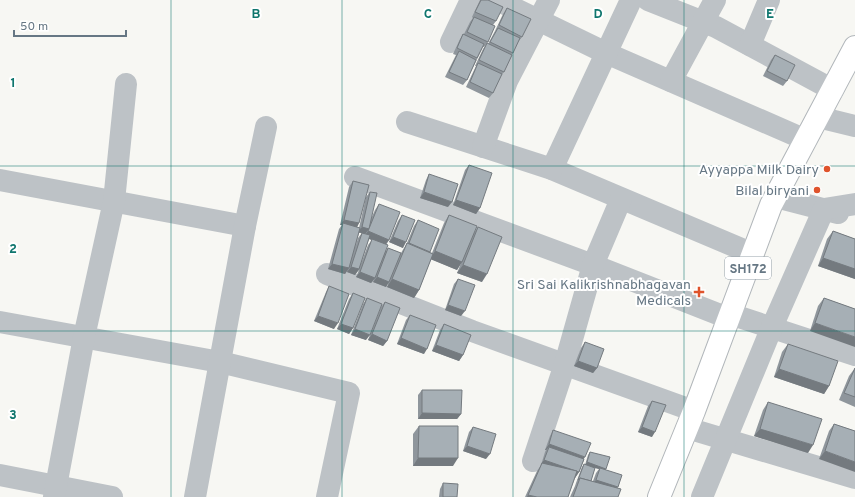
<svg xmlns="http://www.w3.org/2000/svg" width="855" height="497" viewBox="0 0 855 497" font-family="Overpass,sans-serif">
<rect width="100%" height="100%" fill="#f7f7f3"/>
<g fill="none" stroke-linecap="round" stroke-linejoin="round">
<defs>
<path id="major" d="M659 497 694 411 771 205 855 47"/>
</defs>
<!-- major casing -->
<use href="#major" stroke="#b1b6ba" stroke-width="24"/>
<!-- minor -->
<g stroke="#bdc2c6" stroke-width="22">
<path d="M497 0 606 53 806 140"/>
<path d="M648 0 716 27 833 90"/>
<path d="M451 42 471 0"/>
<path d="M750 45 769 0"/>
<path d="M671 81 715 0"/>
<path d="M818 117 855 126"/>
<path d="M407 122 552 169 753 254"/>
<path d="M483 147 507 81 549 0"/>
<path d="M552 169 631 0"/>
<path d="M355 177 593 265 728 318"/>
<path d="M0 180 245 226"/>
<path d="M776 197 838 213"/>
<path d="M327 274 472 331 694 411"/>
<path d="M730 314 855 355"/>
<path d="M0 322 220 362 349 393 327 497"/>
<path d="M687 428 855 478"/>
<path d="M533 461 565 364 593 265 621 199"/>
<path d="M0 475 112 497"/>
<path d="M54 497 84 337 114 201 126 84"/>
<path d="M195 497 245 226 266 127"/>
<path d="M702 497 772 327 824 209 855 204"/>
</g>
<!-- major -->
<use href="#major" stroke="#fff" stroke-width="22"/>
</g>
<!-- wall -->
<g fill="#8f969c" fill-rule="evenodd">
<path d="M480 0H488L496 21 493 25 488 42 484 47H483L467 80 463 85 445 77 456 55 453 54 460 39 463 34H464L470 22 473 18 472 17Z"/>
<path d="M507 8 522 37 518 42 504 72 500 77 493 93 489 98 466 87 476 66H475L483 49 487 43 488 44 495 31 503 14Z"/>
<path d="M775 55 787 81 783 86 763 76 771 60Z"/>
<path d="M469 165 480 208 476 214 453 205 465 170Z"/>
<path d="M429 174 448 207 420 198 426 180Z"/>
<path d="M353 181 359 223 357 227 359 228 366 197 370 192V221L375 210 379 204 389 240 386 245V251L388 248 401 253 407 243 414 226 418 220 430 252 432 253 444 223 449 215 474 233 478 227 482 282 457 273 461 263 457 270 431 259 419 290 414 298 387 287 388 283 386 287 373 282 374 280 371 283 356 277 359 270 355 275 347 272V271L345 274 328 269 339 229 342 225H340L349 187ZM359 233H362L358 238 355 248ZM369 239 372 240 368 245 360 266Z"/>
<path d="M402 215 403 248 389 242 398 221Z"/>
<path d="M833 231 855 239V279L818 266 827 239Z"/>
<path d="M458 279 461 316 445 310 454 284Z"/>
<path d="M329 286 334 329 314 321 326 292Z"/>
<path d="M353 293V328L349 334 337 329 349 299Z"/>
<path d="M367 298 366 340 351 335 363 304Z"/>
<path d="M824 298 855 309 810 331 818 306Z"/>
<path d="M385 302 387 341 383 346 368 340 381 307Z"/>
<path d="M410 315 424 354 397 344 406 320Z"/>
<path d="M444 324 463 355 459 361 432 351 440 330Z"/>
<path d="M585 342 597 368 593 373 574 366 581 348Z"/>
<path d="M788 344 829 386 824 394 774 377 782 352Z"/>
<path d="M855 368V407L839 400 849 376Z"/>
<path d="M422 390 461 414 457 419H418V395Z"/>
<path d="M652 401V437L638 432 648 406Z"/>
<path d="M768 402 808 453 754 436 763 410Z"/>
<path d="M834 424 855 431 819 459 829 431Z"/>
<path d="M419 426 453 466H413V434Z"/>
<path d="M473 427 486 459 463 451 469 432Z"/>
<path d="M553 430 584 460 579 472 575 478 568 497H525L537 471 541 465 545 452 546 450H545L550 436Z"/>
<path d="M590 452 606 469V470L617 488 618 497H570L575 486 576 483 582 467 584 464 585 465 588 455ZM595 468 599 469 596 473 593 481H591Z"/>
<path d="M443 483 457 497H439L440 489Z"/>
</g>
<!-- shaded-wall -->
<g fill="#747a7f">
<path d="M424 192 452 202 448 207 420 198Z"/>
<path d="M456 200 480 208 476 214 453 205Z"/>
<path d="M344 220 359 223 356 229 343 223 342 225H340Z"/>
<path d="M362 227 369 229 365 234 358 232Z"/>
<path d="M368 231 389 240 385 245 364 237Z"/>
<path d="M393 237 406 242 403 248 389 242Z"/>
<path d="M435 251 462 262 457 270 430 259Z"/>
<path d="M823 258 855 269V279L818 266Z"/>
<path d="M332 264 349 268 345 274 328 269Z"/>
<path d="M463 265 487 274 482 282 457 273Z"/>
<path d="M351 267 359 269 355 275 347 272Z"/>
<path d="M360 272 375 278 371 283 356 277Z"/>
<path d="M377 277 389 282 386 287 373 282Z"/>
<path d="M392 279 419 290 414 298 387 287Z"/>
<path d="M448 305 465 311 461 316 445 310Z"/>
<path d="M318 316 338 323 334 329 314 321Z"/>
<path d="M815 323 855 337V347L810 331Z"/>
<path d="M341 324 353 328 349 334 337 329Z"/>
<path d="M355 329 370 335 366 340 351 335Z"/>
<path d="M372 334 387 341 383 346 368 340Z"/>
<path d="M401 338 427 349 424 354 397 344Z"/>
<path d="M436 345 463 355 459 361 432 351Z"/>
<path d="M578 361 597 368 593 373 574 366Z"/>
<path d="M779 369 829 386 824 394 774 377Z"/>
<path d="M422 413 461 414 457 419H418Z"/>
<path d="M642 427 655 432 652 437 638 432Z"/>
<path d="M760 429 813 445 808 453 754 436Z"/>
<path d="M549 444 585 457 582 462 549 447 546 450H545Z"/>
<path d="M467 446 490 454 486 459 463 451Z"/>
<path d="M825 451 855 462V472L819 459Z"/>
<path d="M418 458H458L453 466H413Z"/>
<path d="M544 460 579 472 575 478 541 466 542 463 540 465Z"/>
<path d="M587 462 606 469 604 471 600 468 599 469 585 465Z"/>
<path d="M596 480 618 487 614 493 592 485Z"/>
<path d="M528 495 537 497H527Z"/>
</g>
<!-- building -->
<g fill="#a6afb5" stroke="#747a7f">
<path d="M481 0H488L503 7 496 21 475 12Z"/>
<path d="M507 8 531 19 522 37 499 25Z"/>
<path d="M474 17 495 26 488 42 467 32Z"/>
<path d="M498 28 520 38 513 53 490 42Z"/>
<path d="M463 34 484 44 477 58 457 48Z"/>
<path d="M487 43 512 55 504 72 479 60Z"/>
<path d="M459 51 476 60 467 80 449 72Z"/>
<path d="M775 55 795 65 787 81 767 71Z"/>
<path d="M478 63 502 74 493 93 470 82Z"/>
<path d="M469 165 492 173 480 208 456 200Z"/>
<path d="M429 174 458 184 452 202 424 192Z"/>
<path d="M353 181 369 185 359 223 344 220Z"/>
<path d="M370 192 377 193 369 229 362 227Z"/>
<path d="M379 204 400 212 389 240 368 231Z"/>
<path d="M402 215 415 220 406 242 393 237Z"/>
<path d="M449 215 477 226 462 262 435 251Z"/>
<path d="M418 220 439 229 430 252 409 243Z"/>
<path d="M343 223 360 228 349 268 332 264Z"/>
<path d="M478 227 502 237 487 274 463 265Z"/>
<path d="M833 231 855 239V269L823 258Z"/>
<path d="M362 233 370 235 359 269 351 267Z"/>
<path d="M372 239 388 245 375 278 360 272Z"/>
<path d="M407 243 433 254 419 290 392 279Z"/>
<path d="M388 248 401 253 389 282 377 277Z"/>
<path d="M458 279 475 285 465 311 448 305Z"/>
<path d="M329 286 349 294 338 323 318 316Z"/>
<path d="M353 293 365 298 353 328 341 324Z"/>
<path d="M367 298 382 304 370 335 355 329Z"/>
<path d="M824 298 855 309V337L815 323Z"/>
<path d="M385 302 400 308 387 341 372 334Z"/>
<path d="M410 315 436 325 427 349 401 338Z"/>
<path d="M444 324 471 335 463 355 436 345Z"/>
<path d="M585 342 604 349 597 368 578 361Z"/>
<path d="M788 344 838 361 829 386 779 369Z"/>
<path d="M855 368V397L844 393Z"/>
<path d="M422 390H462L461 414 422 413Z"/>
<path d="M652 401 666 405 655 432 642 427Z"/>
<path d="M768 402 822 419 813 445 760 429Z"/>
<path d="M834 424 855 431V462L825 451Z"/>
<path d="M419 426H458V458H418Z"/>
<path d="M473 427 496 434 490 454 467 446Z"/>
<path d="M553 430 591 443 585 457 549 444Z"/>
<path d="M549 447 584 459 579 472 544 460Z"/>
<path d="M590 452 610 457 606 469 587 462Z"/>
<path d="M542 463 577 471 568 497H537L528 495Z"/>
<path d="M584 464 595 468 591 481 580 478 578 480Z"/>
<path d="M600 468 622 475 618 487 596 480Z"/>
<path d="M580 478 621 489 618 497H573Z"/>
<path d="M443 483 458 484 457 497H443Z"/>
</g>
<!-- grid -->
<path fill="none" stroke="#0f766e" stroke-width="1" stroke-opacity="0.55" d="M171 0V497M342 0V497M513 0V497M684 0V497M0 166H855M0 331H855"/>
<!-- markers -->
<g fill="#df532b" stroke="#fff" stroke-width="1.5">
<circle cx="827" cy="169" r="4"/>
<circle cx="817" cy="190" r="4"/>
<path d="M697 286h4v4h4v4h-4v4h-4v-4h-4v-4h4z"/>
</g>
<g text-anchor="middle" stroke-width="4" stroke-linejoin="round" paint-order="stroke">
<!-- shield labels -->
<rect fill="#fff" stroke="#94a0a9" stroke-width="1" x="725" y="257" width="46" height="22" rx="3"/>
<g font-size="13" font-weight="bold" fill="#667784">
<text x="748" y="273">SH172</text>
</g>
<!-- poi labels -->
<g font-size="14" fill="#667784" stroke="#fff" text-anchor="end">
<text x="819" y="174">Ayyappa Milk Dairy</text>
<text x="809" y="195">Bilal biryani</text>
<text x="691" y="289">Sri Sai Kalikrishnabhagavan<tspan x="691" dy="16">Medicals</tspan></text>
</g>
</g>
<g font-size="13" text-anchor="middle" font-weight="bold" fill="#0f766e" stroke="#fff" stroke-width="4" stroke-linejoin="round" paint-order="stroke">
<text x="256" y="18">B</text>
<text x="428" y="18">C</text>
<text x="598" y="18">D</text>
<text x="770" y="18">E</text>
<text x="13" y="87">1</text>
<text x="13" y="253">2</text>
<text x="13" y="419">3</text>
</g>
<!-- scale -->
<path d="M14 30v6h112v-6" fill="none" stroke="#667784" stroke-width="2"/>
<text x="20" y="30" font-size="12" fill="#667784" stroke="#ffffff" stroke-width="3" paint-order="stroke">50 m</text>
</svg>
